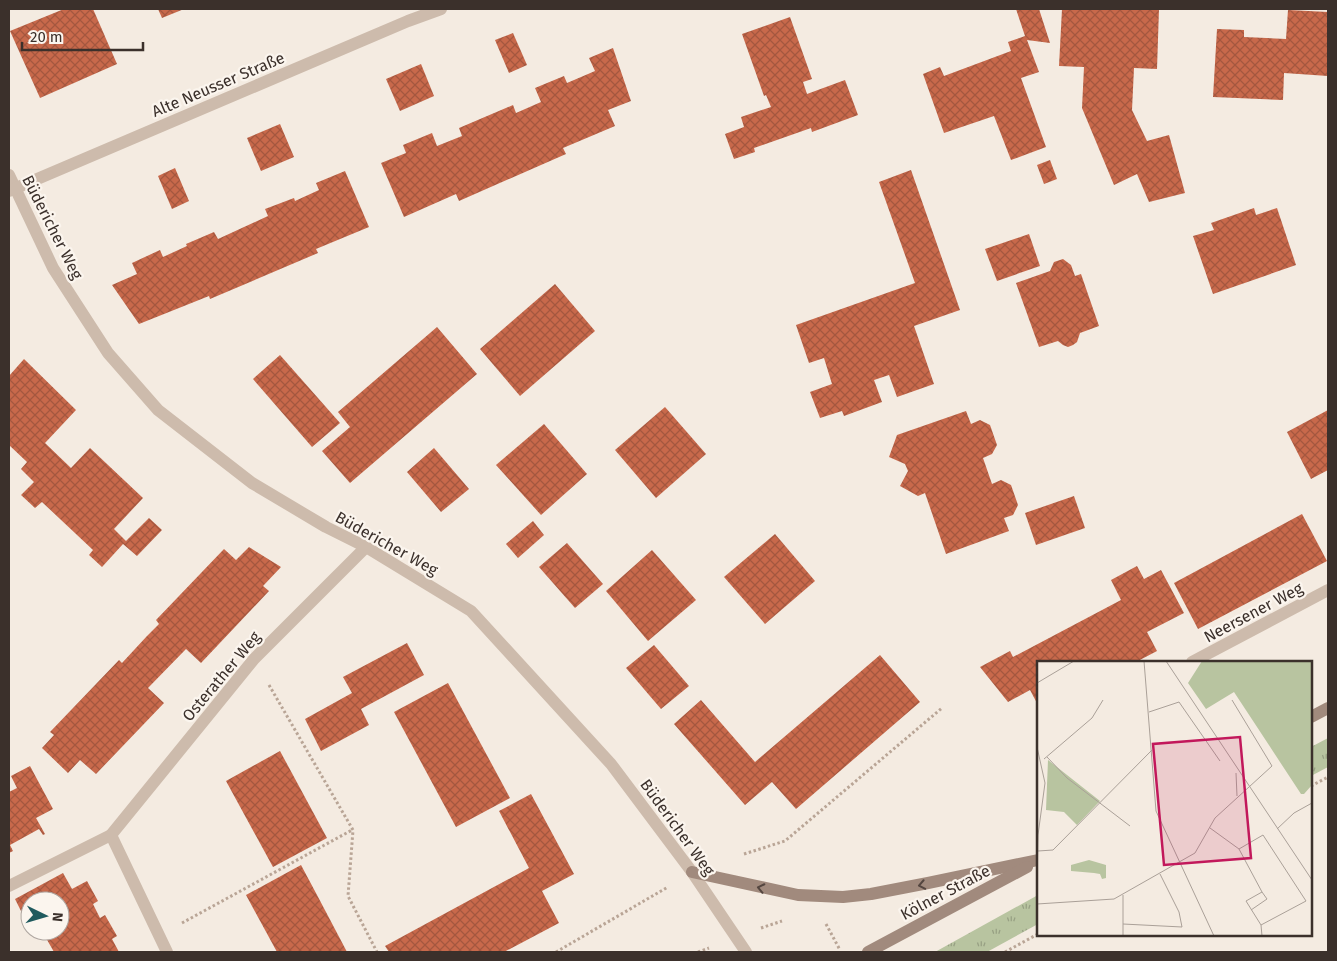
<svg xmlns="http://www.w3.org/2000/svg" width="1337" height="961" viewBox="0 0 1337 961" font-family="'Fira Sans',sans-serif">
<defs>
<pattern id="grass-tufts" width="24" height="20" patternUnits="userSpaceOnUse" patternTransform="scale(1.25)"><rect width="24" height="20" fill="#b8c4a0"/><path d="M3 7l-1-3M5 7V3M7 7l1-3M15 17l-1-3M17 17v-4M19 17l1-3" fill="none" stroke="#97a083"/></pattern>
<pattern id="building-cross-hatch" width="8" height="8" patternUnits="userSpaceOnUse" patternTransform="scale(1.25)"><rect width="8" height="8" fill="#c8694b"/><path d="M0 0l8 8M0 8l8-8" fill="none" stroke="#a4573f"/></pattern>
</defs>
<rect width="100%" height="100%" fill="#f4ebe1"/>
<!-- grass -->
<g fill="url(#grass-tufts)">
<path d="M1328 738V767L1311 776V747Z"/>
<path d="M1038 895V924L987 952H935Z"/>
</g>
<!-- building -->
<g fill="url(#building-cross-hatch)">
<path d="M64 9H93L117 64 40 98 10 31Z"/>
<path d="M158 9H184L162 18Z"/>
<path d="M1016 9H1039L1050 43 1027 40 1039 72 1021 78 1046 147 1011 160 994 116 944 133 923 74 940 67 944 76 1011 51 1008 42 1025 36Z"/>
<path d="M1062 9H1159L1157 69 1134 68 1132 110 1147 141 1169 135 1185 193 1149 202 1137 174 1114 185 1082 108 1084 67 1059 66Z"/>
<path d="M1288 10 1328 12V76L1284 73 1283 100 1213 97 1217 29 1244 30V37L1286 39Z"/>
<path d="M790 17 812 79 803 82 807 94 845 80 858 115 812 132 811 128 754 148 755 152 734 159 725 134 744 127 741 117 771 107 766 95 764 96 742 34Z"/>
<path d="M513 33 527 65 509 73 495 40Z"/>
<path d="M613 48 631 101 608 110 615 126 563 148 566 154 459 201 456 194 404 217 381 163 406 153 403 145 432 133 437 146 462 136 459 128 513 105 516 113 541 102 535 88 564 76 567 83 595 71 589 58Z"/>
<path d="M421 64 434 96 400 111 386 79Z"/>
<path d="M280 124 294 157 261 171 247 138Z"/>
<path d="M1050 160 1057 179 1044 184 1037 165Z"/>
<path d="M175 168 189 201 172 209 158 176Z"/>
<path d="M911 170 960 310 914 326 934 384 897 397 889 375 874 380 882 402 844 416 842 411 820 418 810 392 832 384 824 358 809 363 796 325 915 283 879 182Z"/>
<path d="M345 171 369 227 316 249 318 253 210 299 209 296 139 324 112 285 137 274 132 263 160 250 163 257 187 246 186 244 214 232 218 239 268 216 265 209 294 198 295 201 319 190 316 183Z"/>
<path d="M1254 208 1256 215 1277 208 1296 265 1213 294 1193 236 1214 230 1211 223Z"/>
<path d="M1029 234 1040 266 997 281 985 249Z"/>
<path d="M1063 259 1071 265 1075 276 1081 274 1099 326 1080 333 1077 342 1073 345 1068 347 1063 345 1058 341 1039 347 1016 283 1050 271 1054 262Z"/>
<path d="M555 284 595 331 520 396 480 349Z"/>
<path d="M437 327 477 374 350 483 322 451 350 427 338 412Z"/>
<path d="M280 355 340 423 312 447 253 379Z"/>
<path d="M24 359 76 410 45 443 71 468 90 448 143 498 114 529 126 541 149 518 162 530 137 556 123 544 102 567 89 555 93 550 42 502 35 508 21 495 34 482 21 469 27 462 9 445V376Z"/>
<path d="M665 407 706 454 656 498 615 450Z"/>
<path d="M1328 410V470L1311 479 1287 432Z"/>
<path d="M966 411 971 424 980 420 990 425 997 445 992 454 983 458 992 484 1001 480 1011 485 1018 505 1013 515 1004 518 1009 531 946 554 925 493 918 496 900 486 908 471 905 464 889 457 897 435Z"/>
<path d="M544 424 587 474 541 515 496 465Z"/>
<path d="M434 448 469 489 441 512 407 472Z"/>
<path d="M1074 496 1085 528 1036 545 1025 513Z"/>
<path d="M1302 514 1327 561 1198 629 1174 583Z"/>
<path d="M533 521 544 535 518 558 506 544Z"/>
<path d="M775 534 815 581 765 624 724 577Z"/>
<path d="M567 543 603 584 575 608 539 567Z"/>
<path d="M249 547 281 567 263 586 269 591 201 663 186 649 148 688 164 703 96 774 80 760 68 773 42 748 54 735 50 732 119 660 122 663 147 636 159 624 156 620 224 549 236 560Z"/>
<path d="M652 550 696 600 648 641 606 591Z"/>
<path d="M1137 566 1144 579 1161 570 1184 613 1147 632 1157 651 1136 662H1038V705L1030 690 1008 702 980 667 1010 651 1013 657 1121 600 1111 580Z"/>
<path d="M407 643 424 675 361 709 369 725 321 751 305 719 352 693 343 677Z"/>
<path d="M654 645 689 686 661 709 626 668Z"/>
<path d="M880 655 920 702 796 809 772 782 745 805 674 724 701 700 755 762Z"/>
<path d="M448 683 510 798 456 827 394 712Z"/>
<path d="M280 751 327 838 273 867 226 781Z"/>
<path d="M30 766 53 809 36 818 45 834 43 835 39 829 10 845 13 851 9 853V792L17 788 11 776Z"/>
<path d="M531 794 574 874 542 891 559 923 504 952H389L385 946 529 868 499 811Z"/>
<path d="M301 865 317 895 347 952H277L246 895Z"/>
<path d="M63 873 72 889 87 881 98 901 93 904 100 918 105 915 117 936 112 939 119 952H54L42 931H60V901H30V911L23 915 15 899Z"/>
</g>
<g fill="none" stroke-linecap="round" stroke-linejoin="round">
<!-- path -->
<g stroke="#b9a596" stroke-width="3" stroke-dasharray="2.5 2.5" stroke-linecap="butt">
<path d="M269 685 353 830 348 896 377 952"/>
<path d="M1311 786 1328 777"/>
<path d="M744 854 785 841 942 708"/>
<path d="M182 923 352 830"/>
<path d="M826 924 840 950"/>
<path d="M761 928 782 921"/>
<path d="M556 952 668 887"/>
<path d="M698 952 709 948"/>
<path d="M1005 952 1038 934"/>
</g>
<!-- service -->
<path stroke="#cdbbac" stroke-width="12" d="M1192 662 1328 590"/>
<!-- minor -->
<g stroke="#cdbbac" stroke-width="12">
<path d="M9 175 53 268 108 353 158 410 252 483 326 527 366 547 471 611 611 764 692 872 746 952"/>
<path d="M9 191 408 21 441 9"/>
<path d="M9 886 111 835"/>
<path d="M167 952 111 835 254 659 366 547"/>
</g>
<!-- secondary -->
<g stroke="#a18a7d" stroke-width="12">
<path d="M1311 717 1328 708"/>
<path d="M692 872 798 895 843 897 871 894 928 883 1038 860"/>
<path d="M868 952 1027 867"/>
</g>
</g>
<!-- one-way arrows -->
<defs><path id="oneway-chevron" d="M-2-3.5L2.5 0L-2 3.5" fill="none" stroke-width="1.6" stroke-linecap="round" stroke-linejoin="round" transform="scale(1.25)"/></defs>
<g stroke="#544640">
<use href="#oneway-chevron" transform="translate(922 885) rotate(169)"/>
<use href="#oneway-chevron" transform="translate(761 888) rotate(-168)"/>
</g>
<g text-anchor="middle" stroke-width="4.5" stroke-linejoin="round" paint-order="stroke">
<!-- street labels -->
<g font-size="16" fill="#3b302b" stroke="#fbf5ee">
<text transform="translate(218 84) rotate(-23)" y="6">Alte Neusser Straße</text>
<text transform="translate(53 227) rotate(63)" y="6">Büdericher Weg</text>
<text transform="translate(387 543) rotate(29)" y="6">Büdericher Weg</text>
<text transform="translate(1253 612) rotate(-28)" y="6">Neersener Weg</text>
<text transform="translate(221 676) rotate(-50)" y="6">Osterather Weg</text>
<text transform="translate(678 827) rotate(54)" y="6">Büdericher Weg</text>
<text transform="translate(945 892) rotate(-28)" y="6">Kölner Straße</text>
</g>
</g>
<!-- overview -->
<g transform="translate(1037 661)">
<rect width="275" height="275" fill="#f4ebe1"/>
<path d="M52 199 69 204V217L65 218 63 213 57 212 34 210V204Z" fill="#b8c4a0"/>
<path d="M165 0H275V124L267 133H264L197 31 169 48 151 22Z" fill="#b8c4a0"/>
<path d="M11 99 63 140 40 164 27 151 9 149Z" fill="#b8c4a0"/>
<path fill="none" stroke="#aaa098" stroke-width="1" d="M107 0 119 150 177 275M129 0 275 219M0 22 37 0M112 51 142 41 183 100M0 86 8 122 1 174 0 220M10 96 30 117 93 165M7 98 55 57 66 39M199 112 200 135M173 167 202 188 226 174 269 240 224 264 225 275M240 168 257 152 275 142M202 188 225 231 209 240 224 264M1 190 16 189 115 89M0 243 77 238 158 192 178 157 235 105 195 39M214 249 230 238 225 231M86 263 145 266 142 251 123 213M86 275V234"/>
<path fill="#c2185b" fill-opacity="0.15" stroke="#c2185b" stroke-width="2.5" d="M203 76 214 197 127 204 116 83Z"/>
<rect width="275" height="275" fill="none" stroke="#3b302b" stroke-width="2.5"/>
</g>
<!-- border -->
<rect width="1337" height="961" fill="none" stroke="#3b302b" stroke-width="20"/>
<!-- north arrow -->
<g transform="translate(45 916) rotate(95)"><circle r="24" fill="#fbf5ee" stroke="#aea6a0"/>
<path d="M0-4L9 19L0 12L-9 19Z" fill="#1f5a5e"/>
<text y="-8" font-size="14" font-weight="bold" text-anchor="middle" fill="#3b302b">N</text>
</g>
<!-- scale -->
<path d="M22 42v8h121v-8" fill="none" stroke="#3b302b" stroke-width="2.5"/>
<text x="30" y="42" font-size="15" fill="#3b302b" stroke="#fbf5ee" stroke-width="4" paint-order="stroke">20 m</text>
</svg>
